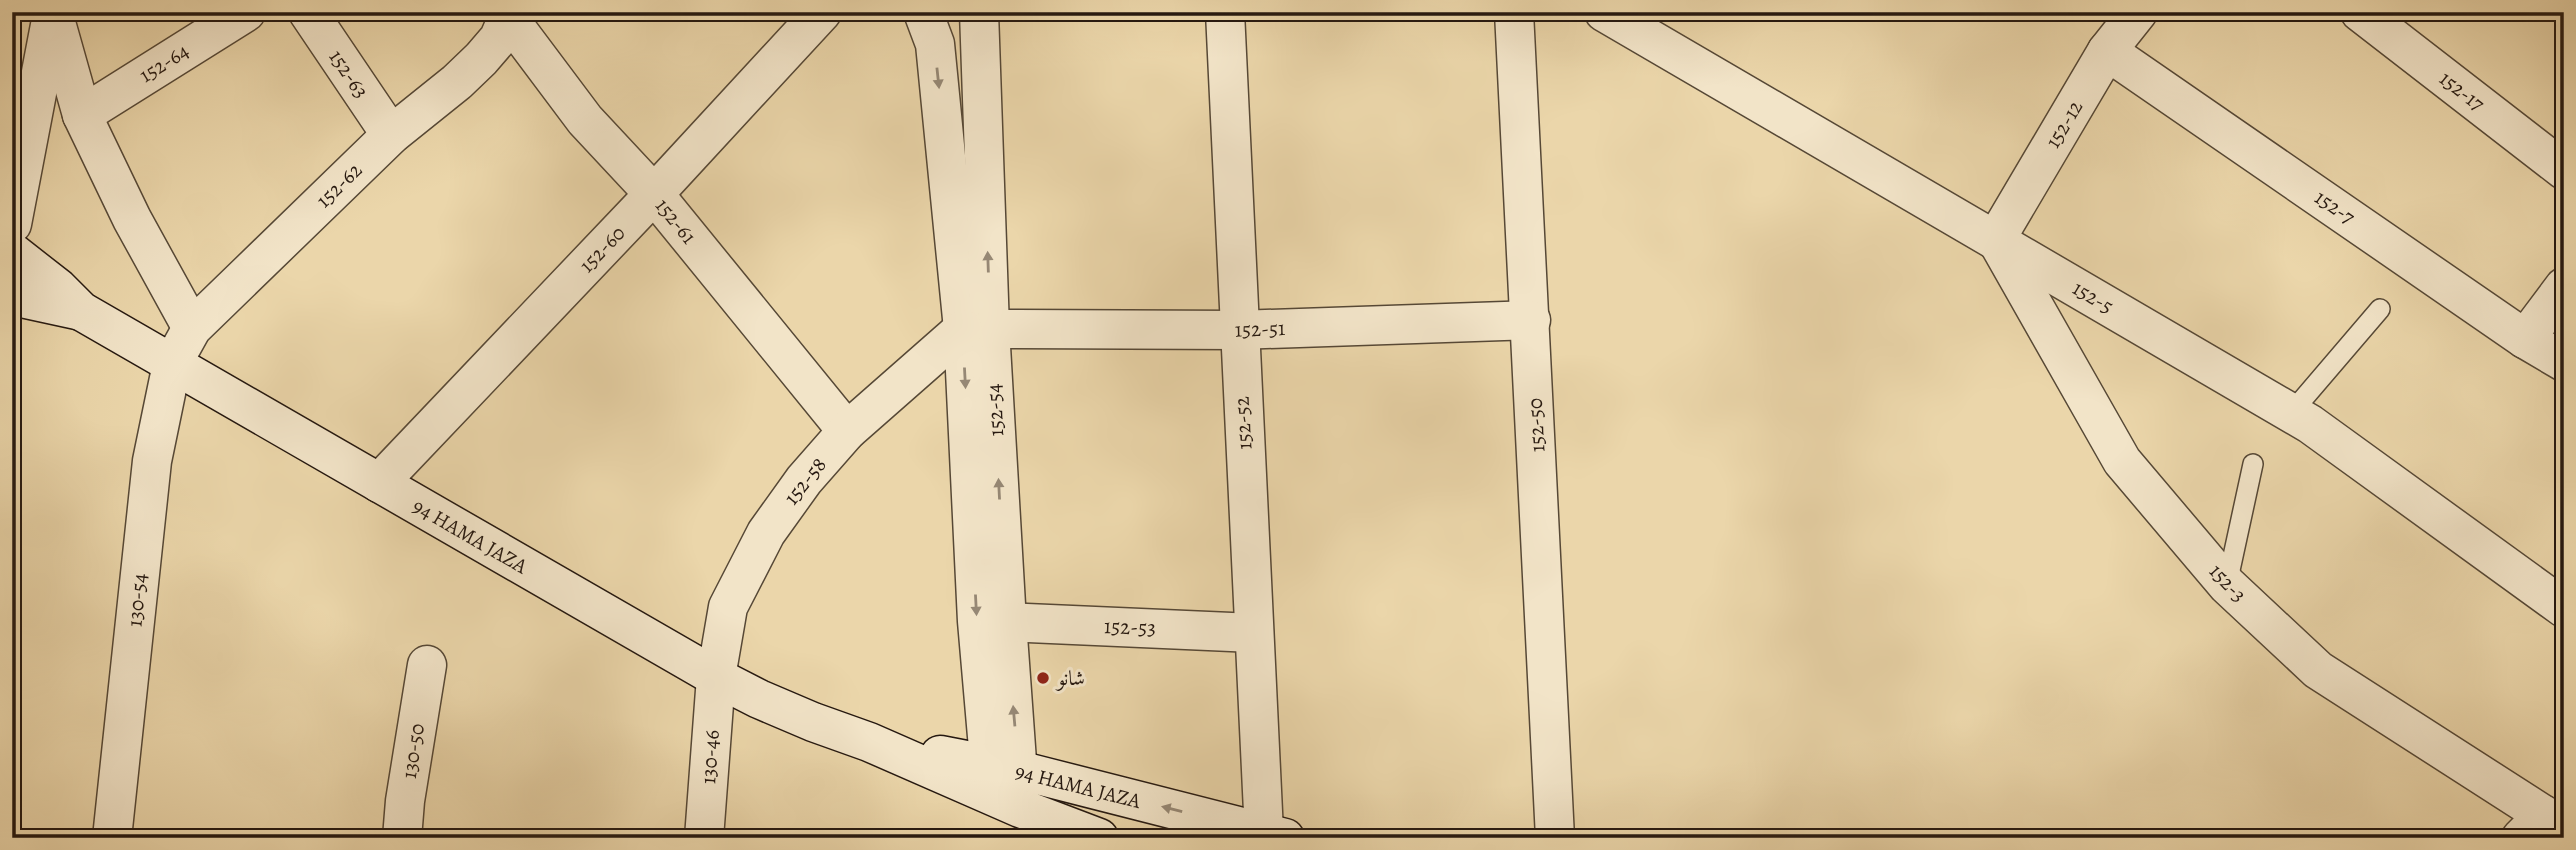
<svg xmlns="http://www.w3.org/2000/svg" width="2576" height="850" viewBox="0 0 2576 850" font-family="Alegreya,Amiri,serif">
<rect width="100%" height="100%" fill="#ebd6aa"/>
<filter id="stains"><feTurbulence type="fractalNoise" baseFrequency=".00286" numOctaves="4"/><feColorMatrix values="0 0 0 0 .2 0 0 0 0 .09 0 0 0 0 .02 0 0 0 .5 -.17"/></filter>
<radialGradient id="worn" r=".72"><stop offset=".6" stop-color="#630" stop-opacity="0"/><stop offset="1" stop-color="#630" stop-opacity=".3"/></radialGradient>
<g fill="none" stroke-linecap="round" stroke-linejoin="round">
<defs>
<g id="service">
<path d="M2291 413 2380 309"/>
<path d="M2227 584 2253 464"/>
</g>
<g id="minor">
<path d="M53 12 82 115 132 219 192 328"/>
<path d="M308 12 391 135"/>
<path d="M504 12 585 120 654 194 847 431"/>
<path d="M923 12 935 44 963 329 977 621 992 794"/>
<path d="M979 12 990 329 1007 622 1020 803"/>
<path d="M1225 12 1264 833"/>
<path d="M1514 12 1555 838"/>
<path d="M1604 12 2310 424 2564 608"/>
<path d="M2138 12 2107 51 1996 239 2122 461 2227 585 2318 670 2564 828"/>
<path d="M2360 12 2564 170"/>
<path d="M2107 51 2525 339 2564 362"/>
<path d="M82 115 246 12"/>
<path d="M12 224 51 20"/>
<path d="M990 329 1238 330 1531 320"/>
<path d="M2525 339 2564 287"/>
<path d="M379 483 654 194 822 12"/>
<path d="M1007 622 1254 633"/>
<path d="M112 838 152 461 172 364 192 328 391 135 457 82 481 59 499 38 510 12"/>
<path d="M402 838 405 801 427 665"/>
<path d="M704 838 716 677 728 607 766 533 804 480 847 431 963 329"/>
<path d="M2521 838 2544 815"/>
</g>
<g id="secondary">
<path d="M12 252 58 288 81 311 716 677 759 699 813 722 869 742 1020 808 1099 838"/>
<path d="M12 296 81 311"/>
<path d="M940 755 1018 770 1285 838"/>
</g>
</defs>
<!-- service casing -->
<use href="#service" stroke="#564836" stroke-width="22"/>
<!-- minor casing -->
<use href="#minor" stroke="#564836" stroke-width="41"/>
<!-- secondary casing -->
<use href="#secondary" stroke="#251810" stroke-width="41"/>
<!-- service -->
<use href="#service" stroke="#f2e4c8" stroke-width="19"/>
<!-- minor -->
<use href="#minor" stroke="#f2e4c8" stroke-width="38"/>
<!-- secondary -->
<use href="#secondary" stroke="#f2e4c8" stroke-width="38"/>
</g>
<!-- one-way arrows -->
<defs><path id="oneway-solid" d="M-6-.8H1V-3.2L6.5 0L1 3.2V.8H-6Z" transform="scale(1.75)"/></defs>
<g fill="#968875">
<use href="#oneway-solid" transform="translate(938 78) rotate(84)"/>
<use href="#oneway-solid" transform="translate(988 262) rotate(-92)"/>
<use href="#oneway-solid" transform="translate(965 378) rotate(87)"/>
<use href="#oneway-solid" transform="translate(999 489) rotate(-93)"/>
<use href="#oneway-solid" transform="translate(976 605) rotate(87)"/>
<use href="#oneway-solid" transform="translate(1014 716) rotate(-95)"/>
<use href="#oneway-solid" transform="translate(1172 809) rotate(-166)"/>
</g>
<!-- markers -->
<circle fill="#8f2418" stroke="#f2e4c8" stroke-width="2.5" cx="1043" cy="678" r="7"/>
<g text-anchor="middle" stroke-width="6" stroke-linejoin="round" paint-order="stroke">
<!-- street labels -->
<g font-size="21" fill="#251810" stroke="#f2e4c8">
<text transform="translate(164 63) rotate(-32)" y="7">152-64</text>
<text transform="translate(349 74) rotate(56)" y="7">152-63</text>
<text transform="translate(2462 91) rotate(38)" y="7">152-17</text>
<text transform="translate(2064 124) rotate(-59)" y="7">152-12</text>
<text transform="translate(339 185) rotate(-44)" y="7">152-62</text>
<text transform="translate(2335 207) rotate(35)" y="7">152-7</text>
<text transform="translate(676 221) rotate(51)" y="7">152-61</text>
<text transform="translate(602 249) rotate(-46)" y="7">152-60</text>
<text transform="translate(2093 297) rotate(31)" y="7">152-5</text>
<text transform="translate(1260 329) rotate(-2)" y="7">152-51</text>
<text transform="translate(995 410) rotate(-93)" y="7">152-54</text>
<text transform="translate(1243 423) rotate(-93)" y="7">152-52</text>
<text transform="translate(1536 425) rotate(-93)" y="7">152-50</text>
<text transform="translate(805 481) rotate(-51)" y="7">152-58</text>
<text transform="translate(470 536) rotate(30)" y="7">94 HAMA JAZA</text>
<text transform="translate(2228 583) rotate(47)" y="7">152-3</text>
<text transform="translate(137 600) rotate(-84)" y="7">130-54</text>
<text transform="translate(1130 627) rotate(2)" y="7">152-53</text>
<text transform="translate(413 751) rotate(-81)" y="7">130-50</text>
<text transform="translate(710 757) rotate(-86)" y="7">130-46</text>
<text transform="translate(1078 786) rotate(14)" y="7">94 HAMA JAZA</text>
</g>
<!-- poi labels -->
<g font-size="21" fill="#251810" stroke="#f2e4c8" text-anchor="start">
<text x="1057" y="685">شانو</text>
</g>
</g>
<!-- margin -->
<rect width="2576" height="850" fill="none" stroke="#ebd6aa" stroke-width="42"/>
<rect x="14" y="14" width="2548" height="822" fill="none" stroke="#251810" stroke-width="3.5"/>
<rect x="21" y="21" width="2534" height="808" fill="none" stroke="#251810" stroke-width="2"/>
<rect width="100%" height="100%" filter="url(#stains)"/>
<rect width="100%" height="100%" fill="url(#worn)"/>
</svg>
